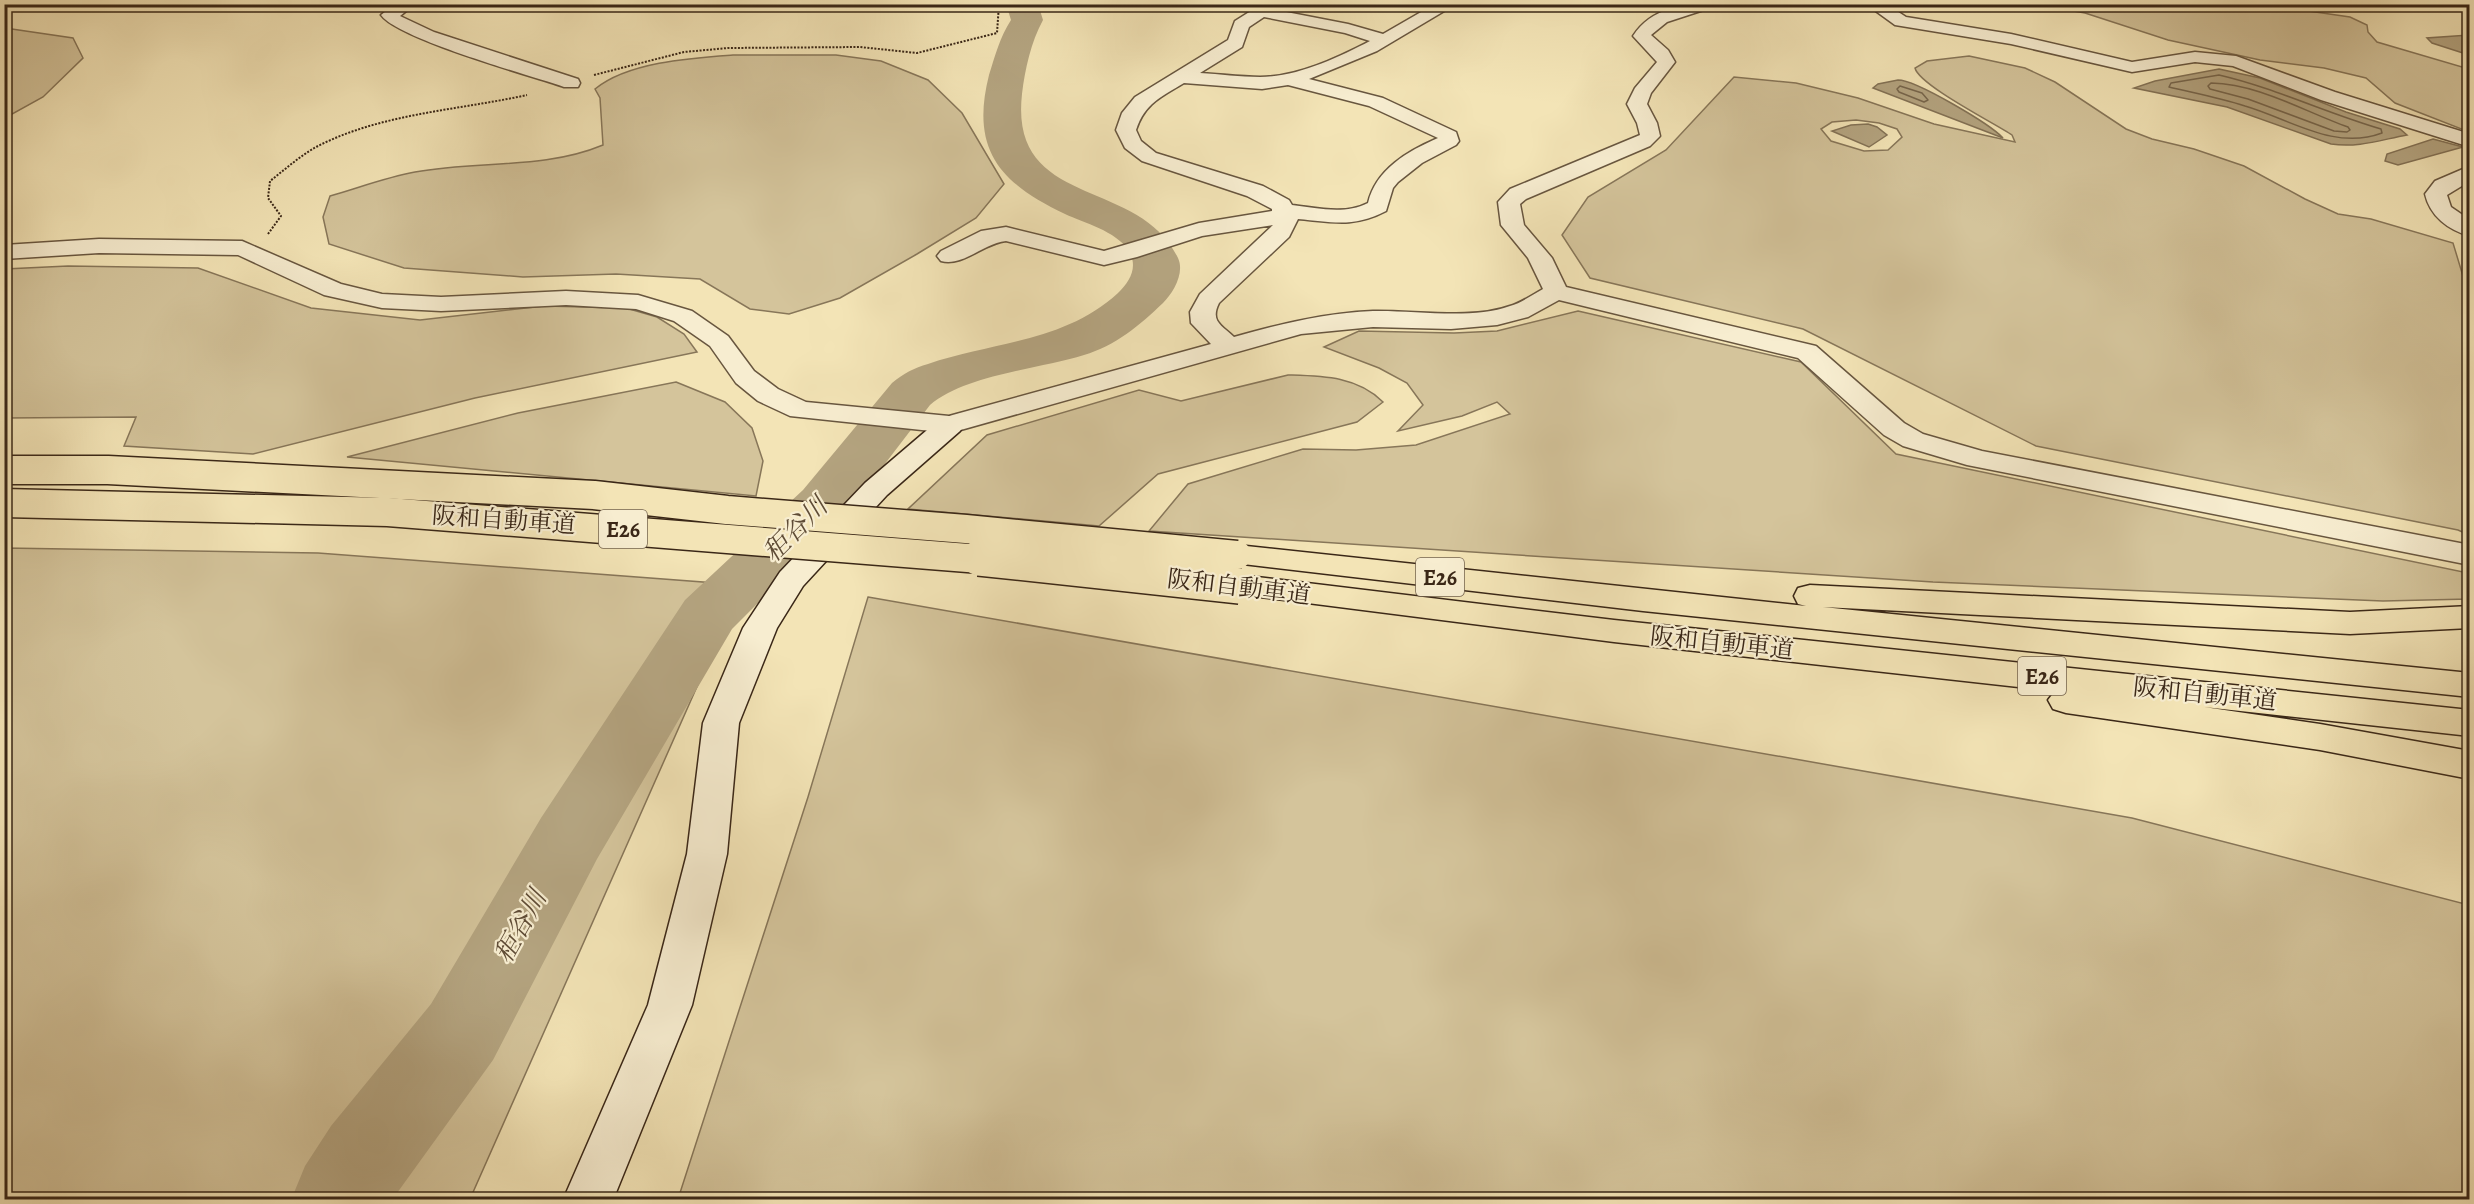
<svg xmlns="http://www.w3.org/2000/svg" width="2474" height="1204" viewBox="0 0 2474 1204" font-family="Alegreya,'Noto Serif JP',serif">
<rect width="100%" height="100%" fill="#f3e4b6"/>
<filter id="stains"><feTurbulence type="fractalNoise" baseFrequency=".00333" numOctaves="4"/><feColorMatrix values="0 0 0 0 .2 0 0 0 0 .09 0 0 0 0 .02 0 0 0 .5 -.17"/></filter>
<radialGradient id="worn" r=".72"><stop offset=".6" stop-color="#630" stop-opacity="0"/><stop offset="1" stop-color="#630" stop-opacity=".3"/></radialGradient>
<!-- green -->
<g fill="#d4c49b" stroke="#877659" stroke-width="1.5" fill-rule="evenodd">
<path d="M2260 4 2350 17 2367 25 2368 32 2377 42 2469 69V132L2395 103 2366 78 2324 68 2260 60 2168 40 2085 13 2040 5Z"/>
<path d="M5 28 73 38 83 58 43 97 5 118Z"/>
<path d="M733 55H836L881 61 928 80 962 113 1004 184 976 218 917 254 840 298 789 314 750 309 700 279 616 274 523 277 404 268 329 244 323 217 330 196C358 188 387 177 415 172 478 160 543 170 603 145L600 98 595 89C628 62 691 58 733 55Z"/>
<path d="M1969 56 2025 68 2055 82 2126 129 2152 139 2194 149 2244 166 2305 199 2338 214 2371 219 2453 243 2469 296V535L2458 530 2036 446 1803 329 1590 278 1562 235 1588 197 1666 150 1734 77 1796 83 1858 98 1934 124 2015 142 2012 135C1994 123 1919 85 1915 68L1927 61ZM1856 120 1879 123 1897 129 1902 137 1888 150 1864 151 1831 141 1821 129 1832 122Z"/>
<path d="M68 266 198 268 311 308 420 320 544 306 626 308 657 317 684 334 697 352 475 398 253 454 124 446 136 417 5 418V269Z"/>
<path d="M1578 311 1801 362 1896 454 2463 572 2469 569V599L2383 601 1933 582 1149 531 1188 484 1303 449 1356 450 1416 445 1510 414 1497 402 1462 416 1398 431 1423 405 1407 383 1379 368 1324 347 1359 331 1454 333 1497 331Z"/>
<path d="M1288 375C1322 376 1357 376 1383 402L1357 422 1158 474 1099 526 908 509 987 435 1139 390 1181 401Z"/>
<path d="M676 382 725 402 752 428 763 461 756 496 347 457 518 413Z"/>
<path d="M4 548 318 553 742 585 470 1199H5Z"/>
<path d="M868 597 2132 818 2469 905V1199H678L808 797Z"/>
</g>
<!-- water -->
<g fill="#b4a480" stroke="#837256" stroke-width="1.5">
<path d="M2469 35V55L2432 43 2427 38Z"/>
<path d="M2219 69 2260 78 2346 112 2400 129 2407 135C2380 140 2358 148 2331 144L2227 107 2134 88 2155 81Z"/>
<path d="M1898 80C1916 80 1990 124 2003 138L1873 88 1878 84Z"/>
<path d="M1868 124 1877 127 1887 135 1869 147 1832 131 1851 125Z"/>
<path d="M2433 139 2463 147 2398 165 2385 161 2387 154Z"/>
</g>
<g fill="none" stroke-linecap="round" stroke-linejoin="round">
<!-- shore -->
<g stroke="#77664c" stroke-width="1.5">
<path d="M2219 75C2275 88 2326 113 2381 129L2382 133C2334 151 2290 119 2245 106 2220 98 2194 93 2169 87L2171 83Z"/>
<path d="M2211 83C2259 84 2303 111 2348 127L2350 130 2347 132 2334 131 2248 99 2210 89 2208 86Z"/>
<path d="M1900 86 1922 93 1928 100 1924 102 1899 92 1897 89Z"/>
</g>
<!-- river -->
<path fill="#b4a480" fill-rule="evenodd" d="M1006 4H1038L1043 20C1031 42 1025 69 1022 94 1009 210 1139 176 1178 258 1185 273 1173 293 1163 303 1140 325 1115 346 1084 355 1039 369 965 375 930 405L845 516 732 629 597 859 493 1060 392 1200H291L305 1166 331 1126 431 1004 541 818 685 600 803 490 892 383C904 373 914 368 928 364 993 342 1065 342 1118 293 1130 282 1139 266 1128 250 1116 231 1084 223 1065 214 1000 183 970 150 989 75 995 56 1000 37 1011 20Z"/>
<defs>
<g id="street">
<path d="M395 4H415L400 16 434 32 578 79 580 83 578 87H564C529 75 398 39 381 15Z"/>
<path d="M1262 4H1282L1276 10 1348 24 1383 34 1435 4H1456L1377 51 1309 79 1383 98 1456 132 1459 141 1456 145 1422 163 1398 182 1393 188 1386 211C1354 228 1332 222 1298 219L1289 237 1219 303C1210 321 1221 325 1234 337 1280 324 1325 313 1373 311 1414 310 1472 320 1510 306 1521 303 1532 295 1543 289L1528 258 1501 225 1498 202 1510 189 1640 135 1637 123 1627 104 1635 88 1657 62 1633 36C1652 7 1683 4 1715 4L1713 7 1667 22 1651 35 1668 50 1675 62 1651 93 1647 104 1657 123 1660 136 1650 146 1526 199 1520 204 1524 225 1552 258 1566 287 1816 346 1904 423 1923 434 1982 451 2465 544 2470 545V563L2465 564 1967 465 1903 446 1884 435 1798 358 1559 300 1528 317 1497 325 1451 329 1373 327 1301 334 950 433 790 416 758 401 736 383 710 346 674 321 636 309 566 305 441 311 382 308 324 295 238 255 99 253 4 259V245L99 239 242 241 341 284 382 294 441 297 566 291 638 295 692 311 728 336 754 371 778 389 806 402 949 416 1211 344 1191 323 1190 312 1200 294 1273 225 1202 236 1137 257 1104 265 1006 241C984 243 963 267 941 261L937 256 941 251 981 231 1006 227 1104 251 1199 223 1272 211V209L1247 196 1142 161 1125 148 1116 130 1122 113 1135 97 1228 40 1235 21ZM1264 17 1345 33 1370 41C1337 58 1297 77 1260 77 1240 77 1220 74 1200 73L1242 47 1249 27ZM1184 83 1262 89 1288 85 1369 106 1438 138C1408 151 1376 169 1368 203 1344 215 1318 208 1292 205L1289 200 1263 186 1156 153 1141 141 1136 130C1145 103 1161 97 1184 83Z"/>
<path d="M1866 4H1886L1906 17 2011 34 2132 62 2195 52 2236 56 2335 92 2470 134V147L2321 100 2233 66 2195 62 2132 72 2011 44 1895 25Z"/>
<path d="M2470 166V181L2447 195 2451 207 2470 220V236C2448 230 2430 216 2425 194L2435 181Z"/>
</g>
<path id="secondary" d="M950 417 960 419 964 425 960 431 887 495 803 586 777 628 739 723 727 854 692 1005 613 1200H563L648 1005 687 854 703 723 743 628 780 572 865 483 940 419Z"/>
<g id="highway">
<path d="M1237 545 1806 606 1798 604 1794 596 1798 588 1810 585 2350 612 2470 606V628L2350 634 1823 607 2470 673V697L1643 611 1226 562 1221 555 1226 548Z"/>
<path d="M1240 575 1614 620 2470 710V736L2204 707 2320 724 2470 751V779L2320 750 2066 713 2053 709 2048 700 2055 691 1614 642 1228 593 1224 586 1228 579Z"/>
</g>
</defs>
<!-- street casing -->
<use href="#street" stroke="#68563f" stroke-width="3"/>
<!-- secondary casing -->
<use href="#secondary" stroke="#3a2717" stroke-width="3"/>
<!-- highway casing -->
<use href="#highway" stroke="#3a2717" stroke-width="3"/>
<!-- path -->
<g stroke="#3a2717" stroke-width="2" stroke-dasharray="2 1.5" stroke-linecap="butt">
<path d="M594 75 684 52 728 48 860 47 917 53 997 33 999 4"/>
<path d="M268 234 281 216 268 198 270 181C287 168 303 153 322 144 386 113 459 110 527 95"/>
</g>
<!-- street -->
<use href="#street" fill="#f7edd0" fill-rule="evenodd"/>
<!-- secondary -->
<use href="#secondary" fill="#f7edd0" fill-rule="evenodd"/>
<!-- highway -->
<use href="#highway" fill="#f3e4b6" fill-rule="evenodd"/>
<defs>
<g id="highway-bridge-far1">
<path d="M4 470H108L594 495 727 510 966 529 1237 555"/>
<path d="M4 503 388 512 993 560"/>
</g>
<path id="highway-bridge" d="M979 558 1240 586"/>
</defs>
<!-- highway-bridge-far1 casing -->
<use href="#highway-bridge-far1" stroke="#3a2717" stroke-width="31" stroke-linecap="butt"/>
<!-- highway-bridge casing -->
<use href="#highway-bridge" stroke="#3a2717" stroke-width="38" stroke-linecap="butt"/>
<!-- highway-bridge-far1 -->
<use href="#highway-bridge-far1" stroke="#f3e4b6" stroke-width="28"/>
<!-- highway-bridge -->
<use href="#highway-bridge" stroke="#f3e4b6" stroke-width="35"/>
</g>
<g text-anchor="middle" stroke-width="4.5" stroke-linejoin="round" paint-order="stroke">
<!-- shield labels -->
<g fill="#f7edd0" stroke="#73624e" stroke-width="1.5">
<rect x="599" y="510" width="48" height="38" rx="4.5"/>
<rect x="1416" y="558" width="48" height="38" rx="4.5"/>
<rect x="2018" y="657" width="48" height="38" rx="4.5"/>
</g>
<g font-size="22" font-weight="bold" fill="#3a2717">
<text x="623" y="537">E26</text>
<text x="1440" y="585">E26</text>
<text x="2042" y="684">E26</text>
</g>
<!-- street labels -->
<g font-size="24" fill="#3a2717" stroke="#f7edd0">
<text transform="translate(504 520) rotate(4)" y="8">阪和自動車道</text>
<text transform="translate(1239 587) rotate(7)" y="8">阪和自動車道</text>
<text transform="translate(1722 643) rotate(6)" y="8">阪和自動車道</text>
<text transform="translate(2205 694) rotate(6)" y="8">阪和自動車道</text>
</g>
<!-- water labels -->
<g font-size="26" font-style="italic" fill="#5f4c36" stroke="#f7edd0">
<text transform="translate(795 529) rotate(-45)" y="9">秬谷川</text>
<text transform="translate(520 926) rotate(-61)" y="9">秬谷川</text>
</g>
</g>
<!-- margin -->
<rect width="2474" height="1204" fill="none" stroke="#f3e4b6" stroke-width="24"/>
<rect x="6" y="6" width="2462" height="1192" fill="none" stroke="#3a2717" stroke-width="3"/>
<rect x="12" y="12" width="2450" height="1180" fill="none" stroke="#3a2717" stroke-width="1.5"/>
<rect width="100%" height="100%" filter="url(#stains)"/>
<rect width="100%" height="100%" fill="url(#worn)"/>
</svg>
